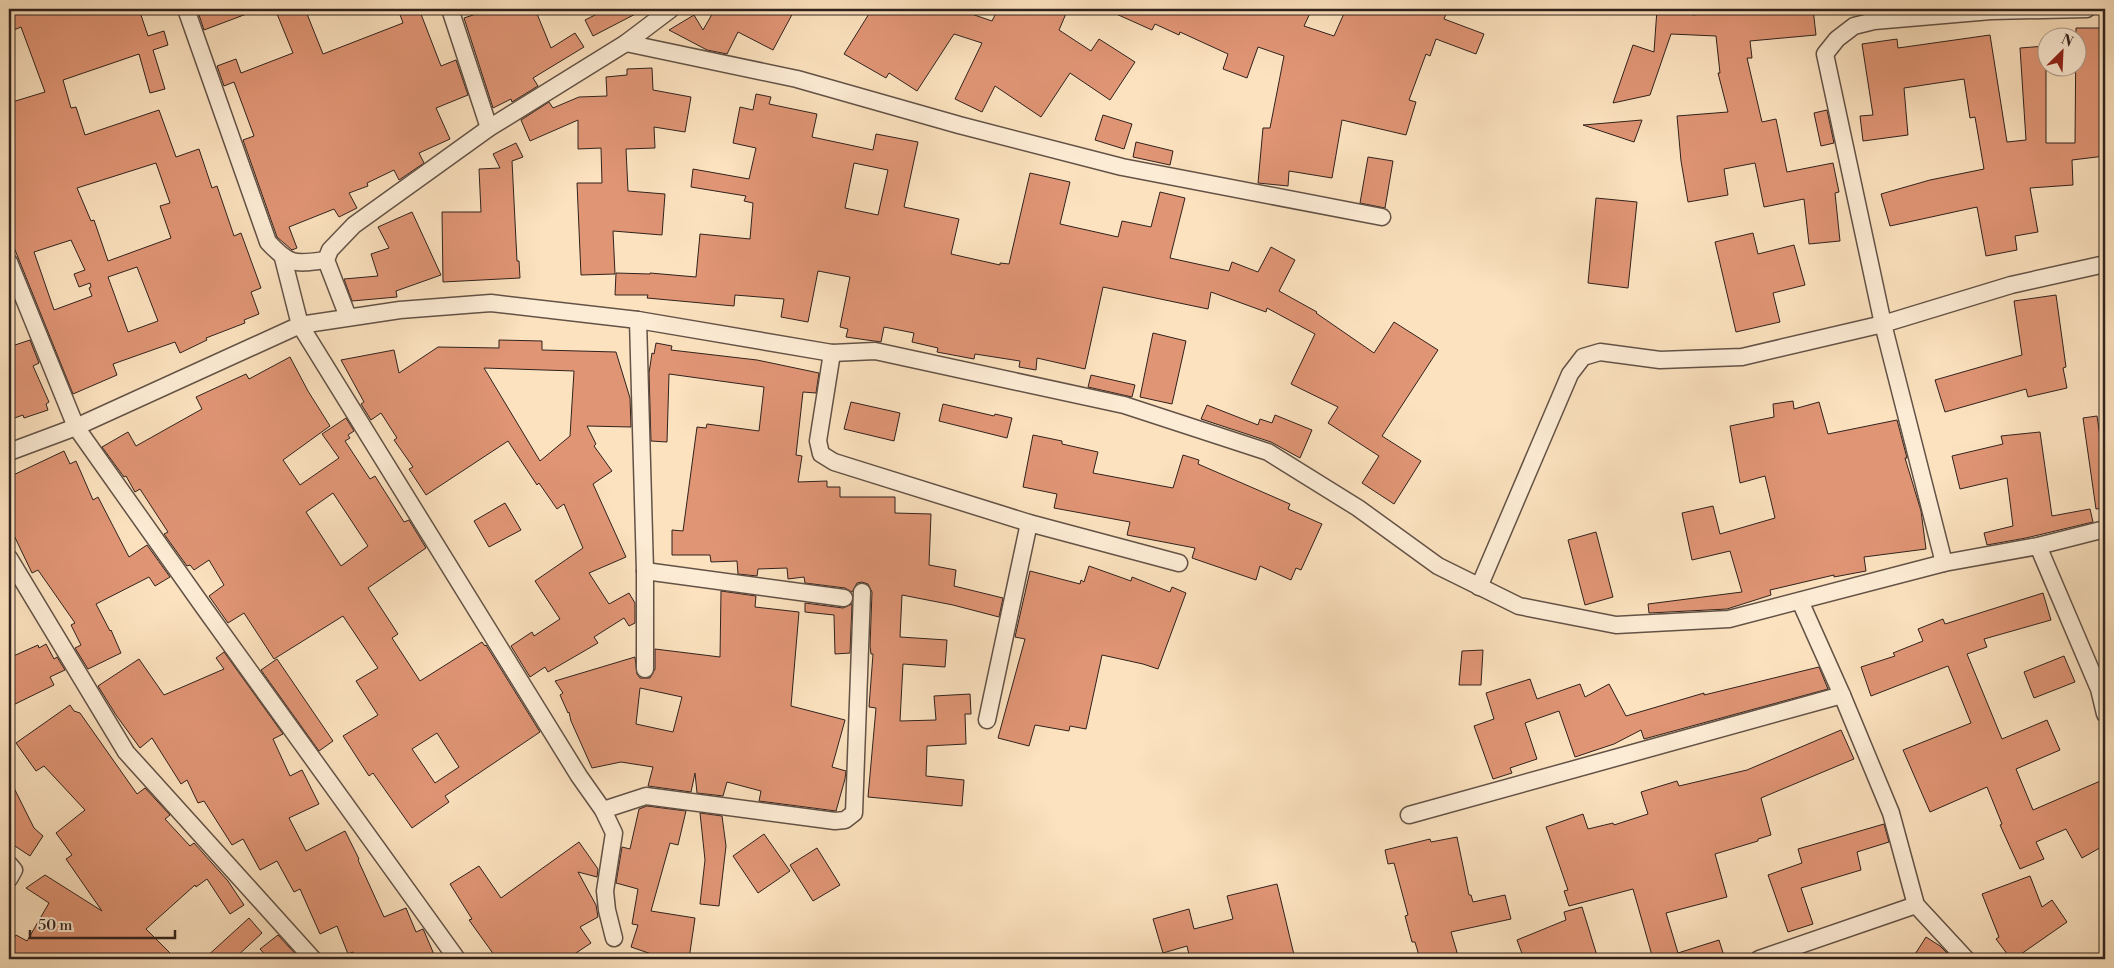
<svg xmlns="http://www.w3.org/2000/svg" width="2114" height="968" viewBox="0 0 2114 968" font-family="'Libre Bodoni',serif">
<rect width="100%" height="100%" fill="#fce2bf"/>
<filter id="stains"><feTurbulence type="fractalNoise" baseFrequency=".004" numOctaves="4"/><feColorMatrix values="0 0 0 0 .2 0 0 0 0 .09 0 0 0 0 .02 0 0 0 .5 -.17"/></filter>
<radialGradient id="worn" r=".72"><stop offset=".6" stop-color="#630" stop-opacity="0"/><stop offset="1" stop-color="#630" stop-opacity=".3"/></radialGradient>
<!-- building -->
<g fill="#e09575" stroke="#30221d" fill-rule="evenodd">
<path d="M9 9H139L148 36 164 31 168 45 153 50 165 89 150 93 139 54 63 80 71 108 76 107 85 135 159 110 176 157 199 149 212 188 217 186 234 236 241 233 261 288 251 292 259 314 244 320 245 323 206 338 207 340 180 353 175 342 113 364 117 375 73 394 9 235V103L45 92 21 27 9 32ZM156 163 170 203 160 206 171 238 108 261 94 220 91 221 77 188ZM71 240 85 270 74 274 79 287 90 283 91 287 89 288 92 296 54 310 34 252ZM137 267 158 321 128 332 108 277Z"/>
<path d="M197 9H257V10L204 30Z"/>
<path d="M275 9H305L323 54 403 23 398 9H419L441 66 456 60 468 95 436 108 450 139 419 153 424 163 399 180 394 170 367 183 368 186 349 193 357 208 339 217 334 209 289 227 297 248 292 250 277 237 243 140 254 136 234 82 224 86 217 66 236 59 241 73 293 53Z"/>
<path d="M491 9H535L551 48 575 33 584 47 533 78 538 86 512 102 511 99 493 108 464 18Z"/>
<path d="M607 9H645L593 36 585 20Z"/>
<path d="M715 9H795L773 50 738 32 727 54 707 50 669 30 694 15 703 30Z"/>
<path d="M872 9H957L992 21 998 9H1068L1059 30 1091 51 1099 39 1135 62 1110 100 1070 73 1041 117 995 86 982 112 955 99 982 43 954 34 917 91 889 73 886 78 844 54Z"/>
<path d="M1105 9H1312L1304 26 1334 36 1346 9H1448L1444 19 1484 34 1476 54 1436 39 1430 56 1426 54 1409 100 1416 102 1406 135 1342 120 1332 178 1289 171 1288 186 1258 183 1263 128H1270L1284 56 1258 47 1247 78 1223 69 1228 54 1180 32 1179 35 1155 24 1152 30Z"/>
<path d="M1657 9H1693V15L1749 9H1813L1816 35 1750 41 1752 58H1747L1762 122 1776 119 1787 172 1833 163 1839 192 1835 193 1840 241 1809 244 1804 199 1764 207 1755 163 1724 169 1728 195 1688 202 1681 161 1677 116 1728 112 1718 73H1720L1716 36 1671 34 1650 95 1613 103 1633 45 1654 52Z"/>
<path d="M2076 28H2105V156L2072 160 2073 185 2030 188 2038 232 2015 236 2017 250 1986 256 1977 207 1890 226 1881 194 1930 180 1984 169 1975 117 1970 118 1964 79 1904 88 1908 135 1863 141 1860 116 1873 115 1862 44 1897 39 1898 48 1990 35 2007 142 2026 140 2020 48 2046 46V143H2075Z"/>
<path d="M652 68 653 90 691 97 685 132 654 127 655 148 626 149 628 191 665 194 662 235 613 231 615 274 581 275 577 183H602L601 148 578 149V120L530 141 521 120 549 102 553 108 579 97 607 96 606 77 627 75V69Z"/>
<path d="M756 94 771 97 769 104 817 114 812 137 873 150 876 134 918 142 904 207 959 219 951 254 1000 265V263L1009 264 1030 173 1070 182 1060 224 1118 237 1122 221 1151 227 1160 192 1185 198 1170 258 1229 271 1232 262 1258 272 1271 247 1295 260 1279 291 1317 312 1316 313 1374 353 1394 322 1438 350 1382 436 1421 461 1394 504 1362 483 1379 456 1328 423 1338 407 1291 384 1315 334 1267 308 1266 312 1211 292 1208 309 1103 287 1085 369 1037 358 1036 370 1019 367 1020 361 975 354 974 359 937 352 938 348 912 342 914 333 884 327 881 342 846 337 848 329 840 327 850 277 818 271 808 322 781 317 784 299 735 295 734 306 647 298 648 295H615L616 273 650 274V273L696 277 700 234 750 239 753 203 744 201 746 196 691 187 693 169 749 179 756 148 733 143 740 107 753 110ZM854 163 888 170 878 215 845 208Z"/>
<path d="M1827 110 1834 143 1821 146 1814 113Z"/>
<path d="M1103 115 1132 124 1124 149 1095 140Z"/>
<path d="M1642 120 1634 142 1583 125Z"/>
<path d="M1136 142 1173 151 1170 165 1133 157Z"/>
<path d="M516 143 523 157 512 161 517 261H519L520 278 443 282 442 212H481L479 169 500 168 493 154Z"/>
<path d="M1368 157 1393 161 1385 208 1360 203Z"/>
<path d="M1596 198 1637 202 1628 288 1588 283Z"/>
<path d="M412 212 441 275 396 291 397 297 352 301 344 279 378 276 371 254 389 248 378 227Z"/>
<path d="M1753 233 1758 254 1794 245 1805 285 1773 293 1780 322 1736 332 1715 242Z"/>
<path d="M2056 295 2066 367 2063 368 2067 388 2028 397 2026 389 1945 412 1935 380 2022 355 2014 301Z"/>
<path d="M1153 333 1186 341 1172 404 1140 397Z"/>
<path d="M30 340 39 363 33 366 49 402 46 404 48 410 24 418 23 415 9 420V347Z"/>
<path d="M499 340 542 341V350L616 352 630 398 631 427 587 426 596 444 594 446 612 471 593 484 626 557 589 573 609 604 629 593 635 603V623L629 626 624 618 594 637 598 643 548 672 545 667 530 677 511 646 532 632 534 636 560 619 535 581 583 548 564 504 557 509 539 483 537 485 508 441 426 495 409 469 413 467 394 440 397 438 381 413 371 420 361 404 364 402 341 360 394 350 399 373 438 347 499 348ZM484 368 574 371 570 436 540 461Z"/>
<path d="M656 343 672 346 671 350 757 360 819 373 816 393 803 392 796 455 802 456 798 482 827 481V487H840V497H895V513L931 514 929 565 956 570 954 586 1003 598 999 617 953 605 902 595 900 637 947 640 945 667 903 664 900 721 936 720 934 696 970 694 971 714H965L966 744 927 746 926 776 964 780 962 806 868 797 876 708 869 707 873 654H871L870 646 872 592 868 584 862 582 857 583 852 592 845 588 805 583 804 577 788 579 787 568 758 569 757 576 738 574 737 561 711 562 710 555H672V530L683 531 697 427 706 428 707 424 759 431 764 387 669 374 667 442 651 441 649 373 652 353 654 354Z"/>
<path d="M290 357 308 391 330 426 283 460 300 485 339 458 322 434 346 418 354 431 348 435 350 438 345 441 370 479 375 476 404 522 409 520 426 548 368 588 398 634 392 638 420 681 482 642 485 646 486 645 540 732 445 796 449 802 412 828 373 773 369 776 343 736 378 715 356 681 378 668 343 616 274 659 244 613 228 623 209 596 224 585 209 560 194 570 190 565 187 566 164 534 168 532 140 489 135 492 126 476 124 477 102 447 128 432 136 446 202 409 196 397 246 374 249 379ZM333 493 368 546 341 566 306 512ZM437 733 459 767 435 783 412 749Z"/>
<path d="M1091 375 1135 385 1132 397 1088 387Z"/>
<path d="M1793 401 1794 409 1819 402 1828 434 1897 420 1907 458H1905L1921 511 1926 549 1864 557 1866 571 1834 577V575L1770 590 1771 595 1727 609 1649 613 1648 604 1742 592 1730 551 1692 560 1682 513 1713 506 1720 534 1775 518 1765 476 1740 483 1730 426 1774 417 1773 404Z"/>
<path d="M851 402 900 413 894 441 844 429Z"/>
<path d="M943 404 994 416 995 414 1012 418 1007 438 939 421Z"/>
<path d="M1207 405 1258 425 1260 419 1272 423 1275 415 1312 430 1300 458 1271 442 1201 419Z"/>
<path d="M2097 416 2105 470V508L2096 509 2083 418Z"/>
<path d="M2040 432 2052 516 2090 509 2093 522 2026 538 1987 545 1984 533 2013 526 2007 478 1960 489 1952 456 2003 444 2001 436Z"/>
<path d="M1033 435 1062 441V444L1098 452 1093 473 1173 488 1183 455 1199 460 1198 464 1290 504 1288 509 1322 524 1301 570 1296 568 1291 580 1260 566 1256 580 1192 558 1195 548 1127 535 1130 522 1054 508 1057 494 1023 487Z"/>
<path d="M64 451 70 464 76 461 93 500 98 497 129 557 147 545 170 577 155 586 149 577 96 604 110 631 111 630 121 653 88 669 75 648 81 645 71 625 75 623 38 570 32 573 9 525V477Z"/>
<path d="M505 503 521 530 489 547 474 521Z"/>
<path d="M1596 532 1613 597 1585 605 1568 540Z"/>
<path d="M1089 566 1131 581 1132 577 1170 592 1172 587 1186 593 1158 669 1143 664 1102 655 1086 729 1070 726 1069 731 1035 725 1029 746 998 738 1025 639 1015 637 1030 571 1080 584 1081 580 1084 582Z"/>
<path d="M721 591 756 596 755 607 799 612 791 706 845 720 832 767 846 771 845 779 836 811 759 801 761 791 727 782 723 796 697 793 695 773 691 792 648 786 653 767 621 762 592 768 571 721 569 712 568 713 560 695 563 693 555 681 635 657 637 674 640 678H650L655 669V649L720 657ZM640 688 682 697 673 732 636 724Z"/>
<path d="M2043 593 2051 620 1984 639 1987 647 1967 654 2002 739 2047 720 2060 750 2016 769 2033 810 2105 779V845L2082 858 2066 829 2036 842 2044 859 2020 869 2000 825 2002 824 1987 787 1930 812 1903 750 1971 723 1948 666 1871 696 1861 667 1895 656 1893 653 1923 641 1918 629 1943 619 1945 624Z"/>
<path d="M805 603 843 608 852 604 850 653 835 654 834 615 805 612Z"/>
<path d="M46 644 54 659 57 657 65 670 50 677 54 685 9 707V658L38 645 39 648Z"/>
<path d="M1483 650 1481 685H1459L1462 651Z"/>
<path d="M224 652 283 734 273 739 290 776 302 770 319 804 289 818 306 851 345 831 359 859 358 860 384 917 406 908 416 932 423 929 424 931 436 959H356L353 952 348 954 337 926 320 934 300 889 294 892 277 861 260 870 243 839 232 845 204 801 198 803 187 780 181 784 152 738 140 748 116 715 98 686 139 659 164 695 224 669 216 658Z"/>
<path d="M2064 656 2075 682 2034 698 2024 672Z"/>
<path d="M277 659 333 741 319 751 261 670Z"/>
<path d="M1819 667 1828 689 1644 739 1641 730 1614 744 1575 757 1559 711 1525 723 1537 759 1510 768 1512 773 1493 779 1474 726 1494 719 1486 693 1530 679 1537 699 1580 684 1585 697 1609 684 1626 716 1704 693V695Z"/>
<path d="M70 705 74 711 80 713 137 794 145 788 170 815 165 819 190 846 194 843 228 881 244 905 230 914 207 879 196 887 195 885 146 929 176 959H9V947L16 935 27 941 49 903 26 888 45 875 102 911 66 859 72 855 56 833 85 810 44 766 36 771 16 743Z"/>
<path d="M1841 730 1854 759 1761 798 1771 835 1758 839V841L1715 854 1727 897 1666 913 1678 953 1719 940 1725 959H1653L1633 889 1569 906 1564 891 1568 890 1546 827 1583 814 1588 829 1613 823 1614 825 1648 814 1641 792 1677 781 1679 786 1747 770Z"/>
<path d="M9 778 34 828 43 836 30 856 9 842Z"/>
<path d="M647 806 686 811 678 845 670 843 651 911 695 918 689 959H666L631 947 638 925 632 924 638 889 616 883 622 847 630 849 639 809Z"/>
<path d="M700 813 722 816 726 846 719 906 700 904 705 860Z"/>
<path d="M1884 824 1889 842 1857 852 1861 870 1801 888 1813 924 1788 932 1768 875 1802 863 1798 849Z"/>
<path d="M764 834 790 871 758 893 733 856Z"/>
<path d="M1457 837 1469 895H1471L1473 902 1505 895 1511 919 1451 932 1459 959H1420L1415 942H1412L1405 916 1408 915 1394 863 1388 864 1385 850 1430 839 1431 842Z"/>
<path d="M579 842 598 869 597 877 578 872 596 905 598 917 580 927 591 943 567 959H497L469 920 472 919 450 884 479 866 501 898Z"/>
<path d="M817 848 840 885 813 901 790 865Z"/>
<path d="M2030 876 2042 907 2052 900 2067 922 2014 959H2011L1996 939 1999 937 1982 894Z"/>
<path d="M1277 884 1295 959H1190L1187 946 1163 953 1153 919 1189 909 1194 929 1233 919 1227 896Z"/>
<path d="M1582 907 1598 959H1524L1517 940 1566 920 1564 912Z"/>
<path d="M249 918 262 933 234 959H204Z"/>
<path d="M278 935 300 959H269L260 949Z"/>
<path d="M1926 937 1940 946 1953 959H1912Z"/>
</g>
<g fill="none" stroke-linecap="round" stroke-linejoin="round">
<defs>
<g id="minor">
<path d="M186 9 268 242C290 266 295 264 326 260"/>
<path d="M450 9 489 128"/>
<path d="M626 43 797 79 959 125 1122 167 1382 217"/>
<path d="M283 258 300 325 579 776 603 810 614 833 605 891 607 910 614 938"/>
<path d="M9 262 76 427 202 605 457 959"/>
<path d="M348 317 326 260 330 250 354 225 489 128 626 43 671 9"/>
<path d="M638 320 645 571V669"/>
<path d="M832 353 818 441 821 454 834 462 1029 523 1179 563"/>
<path d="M9 452 76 427 300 325 400 310 491 303 638 320 832 353 875 351 1124 405 1268 452 1358 508 1438 566 1519 606 1616 625 1729 619 1944 563 2038 546 2105 529"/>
<path d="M2038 546 2099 689 2105 714"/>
<path d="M9 558 126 752 313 959"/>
<path d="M1944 563 1883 324 1825 54 1837 39 1854 26 1874 21 1991 11 2087 9"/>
<path d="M645 571 844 598"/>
<path d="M1479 587 1570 374 1583 357 1600 352 1660 360 1742 357 1883 324 2011 285 2105 264"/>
<path d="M1800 601 1842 695 1891 813 1916 905 1966 959"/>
<path d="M987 720 1029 523"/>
<path d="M603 810 646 796 835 821 845 820 854 813 862 592"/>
<path d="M1409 815 1842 695"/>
<path d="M9 864 14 870 9 879"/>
<path d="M1759 959 1916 905"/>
</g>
</defs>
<!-- minor casing -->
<use href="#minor" stroke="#635246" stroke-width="19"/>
<!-- minor -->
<use href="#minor" stroke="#fdecd5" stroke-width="16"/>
</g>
<!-- margin -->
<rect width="2114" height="968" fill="none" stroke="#fce2bf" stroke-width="30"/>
<rect x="10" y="10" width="2094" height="948" fill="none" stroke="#30221d" stroke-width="2.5"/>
<rect x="15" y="15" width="2084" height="938" fill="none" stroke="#30221d"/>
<!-- north arrow -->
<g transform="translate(2062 52) rotate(24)"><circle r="24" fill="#fdecd5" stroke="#ab9b8b"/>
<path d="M0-4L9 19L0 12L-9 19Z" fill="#8f2418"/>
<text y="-8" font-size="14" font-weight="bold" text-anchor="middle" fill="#30221d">N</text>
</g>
<!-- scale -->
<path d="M30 930v8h145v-8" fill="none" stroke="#30221d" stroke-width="2.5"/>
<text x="38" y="930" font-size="15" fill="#30221d" stroke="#fdecd5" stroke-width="4" paint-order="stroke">50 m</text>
<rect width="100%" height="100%" filter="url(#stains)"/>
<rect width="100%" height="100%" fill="url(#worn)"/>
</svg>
